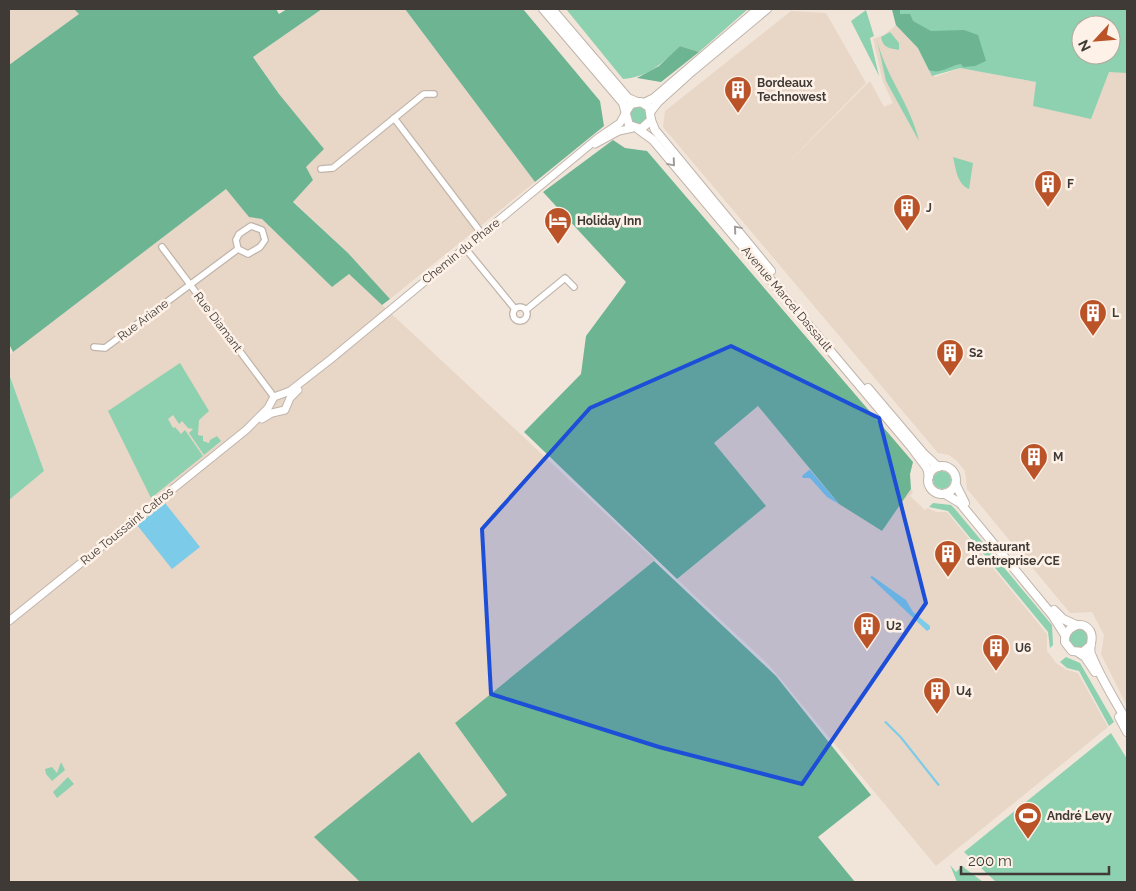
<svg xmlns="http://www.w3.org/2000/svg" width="1136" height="891" viewBox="0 0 1136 891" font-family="Raleway,sans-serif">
<rect width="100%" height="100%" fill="#f1e5da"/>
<!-- built -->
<g fill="#e8d6c7">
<path d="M9 9H74L79 14 9 65Z"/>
<path d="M322 9H405L535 182 390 299 348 253 293 201 313 180 305 167 279 94 253 57Z"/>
<path d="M1127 9V706L1101 654 1104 635 1092 612 1070 613 967 489 965 471 957 461 949 455 938 453 663 127 665 111 791 11 826 13 866 83 775 176 870 81 884 107 893 103 883 82 873 39 884 35 896 25 918 48 929 70 935 77 960 68 1036 82 1111 55V25Z"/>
<path d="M226 189 249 216 262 219 332 287 349 274 655 560 455 723 507 795 472 823 315 837 360 882H9V500L44 471 9 374V355Z"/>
<path d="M758 406 839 504 882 531 911 489 913 492 910 496 925 510 927 508 936 512H947L1047 634V651L1057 664 1067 670 1078 673 1108 727 936 866 769 665 677 579 766 506 714 443Z"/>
</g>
<!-- green -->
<g fill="#8ed1b0" fill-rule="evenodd">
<path d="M566 9H748L699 52 680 46C663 63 648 77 623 79Z"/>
<path d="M892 9H1127V73L1109 72 1091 119 1033 106 1036 82 960 68 932 76 918 48 896 25ZM1081 25H1111V55H1081Z"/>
<path d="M866 10 874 36 870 38 879 76 851 21Z"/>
<path d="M890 32 899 43V50C889 48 883 48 881 37Z"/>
<path d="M877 40C886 77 910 103 919 141L886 81Z"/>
<circle cx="638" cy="116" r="9"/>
<path d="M953 157 973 163 969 189C957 184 956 169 953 157Z"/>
<path d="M180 363 209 411 199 420 198 435 203 436V441L209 443 210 440 217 436 221 441 204 455 189 433 193 429 188 428 182 421 179 424 173 415 168 419 173 428 175 427 181 434 185 430 203 456 151 498 108 411Z"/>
<path d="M9 374 44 471 9 500Z"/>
<circle cx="942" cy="480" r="9"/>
<path d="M933 503 951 505 955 509 1052 625 1053 645 1050 648 1048 632 948 511 929 507Z"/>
<circle cx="1079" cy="638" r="10"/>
<path d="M1066 657 1080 663 1114 722 1109 726 1079 671 1067 668 1060 662Z"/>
<path d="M1111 733 1127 759V882H996L964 852Z"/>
<path d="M61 762 65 770 52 781 46 774 45 769 52 767 57 773Z"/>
<path d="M68 777 74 784 57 798 53 792Z"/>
<path d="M950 865 956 872 962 866 983 882H957Z"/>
</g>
<!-- forest -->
<g fill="#6db492">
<path d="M74 9H276L279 14 287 9H322L253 57 279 94 324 149 306 167 313 180 293 202 348 253 390 299 382 305 349 274 332 287 262 219 249 217 226 189 13 352 9 344V65L79 14Z"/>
<path d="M405 9H523L600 101 604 126 535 182Z"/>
<path d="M892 9H900V14H910L913 21 931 31 964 30 978 35 986 61 975 66 963 67 961 64C950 65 941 75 929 70L918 48 896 25Z"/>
<path d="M680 46 699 52 661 82 637 78 659 66Z"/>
<path d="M613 140 625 148 647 151 913 462 910 474 911 489 882 531 839 504 758 406 714 443 766 506 677 579 524 432 581 374 586 336 626 282 543 192Z"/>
<path d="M654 561 776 676 871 795 818 837 855 882H360L314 837 419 752 472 823 507 795 455 723Z"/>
</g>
<!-- water -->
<g fill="#7ccbe9">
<path d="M809 470H810L839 504 827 497 810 478H803L802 476Z"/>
<path d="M165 503 200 547 172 569 137 525Z"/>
<path d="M872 576 906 600 913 612 930 626V629L927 631 870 577Z"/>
<path d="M886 721 902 737 940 785 938 786 900 738 884 722Z"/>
</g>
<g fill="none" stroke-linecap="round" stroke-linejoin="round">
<defs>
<g id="minor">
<path d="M394 118 482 234"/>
<path d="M321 169 333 168 424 94H434"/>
<path d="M162 247 274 397"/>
<path d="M465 248 515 309"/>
<circle cx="520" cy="314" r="7"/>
<path d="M526 310 565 278 574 287"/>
<path d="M94 347 105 348 238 249 248 254 260 247 265 240 262 230 251 226 239 234 236 240 238 249"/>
</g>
<g id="tertiary">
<path d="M595 144 619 131 633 128"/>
<path d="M262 419 272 413 285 410 290 398 298 390"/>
<path d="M9 621 246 430 268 408 274 397 290 391 331 359 598 138 620 123 626 112"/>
</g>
<g id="secondary">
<path d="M543 9 623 103 629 125 641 129 651 120 649 107 641 102 631 104 626 112"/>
<path d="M552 9 628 98 637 102"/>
<path d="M644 103 654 98 758 9"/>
<path d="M651 111 658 102 689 74 767 9"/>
<path d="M651 120 655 130 771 271"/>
<path d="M638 129 653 140 912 448 927 468 929 476"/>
<path d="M868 388 924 454 938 467"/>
<circle cx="942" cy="480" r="14"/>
<path d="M956 485 965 503"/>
<path d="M945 494 960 503 1053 616 1065 635"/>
<path d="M1054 610 1063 619 1076 625"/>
<path d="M1091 645 1083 652 1072 651 1065 642C1064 628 1081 618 1090 631 1095 639 1088 646 1091 654 1100 677 1115 700 1127 722"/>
<path d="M1079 653 1085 657 1095 672"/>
<path d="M1119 717 1127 732"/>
</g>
</defs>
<!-- minor casing -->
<use href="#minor" stroke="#c0b5ab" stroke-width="8"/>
<!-- tertiary casing -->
<use href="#tertiary" stroke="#c0b5ab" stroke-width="9"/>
<!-- secondary casing -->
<use href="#secondary" stroke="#c0b5ab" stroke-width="10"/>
<!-- minor -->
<use href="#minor" stroke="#fff" stroke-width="5.5"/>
<!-- tertiary -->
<use href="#tertiary" stroke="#fff" stroke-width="7"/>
<!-- secondary -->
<use href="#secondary" stroke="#fff" stroke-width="8"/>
</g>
<!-- one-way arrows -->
<defs><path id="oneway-chevron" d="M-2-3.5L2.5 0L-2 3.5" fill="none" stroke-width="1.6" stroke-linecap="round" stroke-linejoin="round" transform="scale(1.25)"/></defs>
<g stroke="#9f9c9a">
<use href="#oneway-chevron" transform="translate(672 163) rotate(50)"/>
<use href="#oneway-chevron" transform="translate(737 229) rotate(-130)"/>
</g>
<!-- marked area -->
<path fill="#1d4ed8" fill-opacity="0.2" stroke="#1d4ed8" stroke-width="4" stroke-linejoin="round" d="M731 346 879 418 926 603 802 784 659 747 491 694 482 529 590 408Z"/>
<!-- icons -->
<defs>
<symbol id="building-pin" viewBox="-11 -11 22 30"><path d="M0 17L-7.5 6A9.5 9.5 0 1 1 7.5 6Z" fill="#ba5428" stroke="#fef2e8"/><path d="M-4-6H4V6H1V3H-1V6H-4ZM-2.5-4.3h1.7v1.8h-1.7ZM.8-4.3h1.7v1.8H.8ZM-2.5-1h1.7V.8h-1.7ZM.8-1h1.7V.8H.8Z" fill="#fff"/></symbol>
<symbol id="hotel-pin" viewBox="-11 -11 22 30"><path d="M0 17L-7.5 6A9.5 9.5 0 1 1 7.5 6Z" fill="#ba5428" stroke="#fef2e8"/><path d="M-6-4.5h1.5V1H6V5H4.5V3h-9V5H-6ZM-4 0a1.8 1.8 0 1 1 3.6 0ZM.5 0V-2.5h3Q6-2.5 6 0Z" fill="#fff"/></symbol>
<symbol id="stadium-pin" viewBox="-11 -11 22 30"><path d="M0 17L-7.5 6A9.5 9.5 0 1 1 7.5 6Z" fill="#ba5428" stroke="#fef2e8"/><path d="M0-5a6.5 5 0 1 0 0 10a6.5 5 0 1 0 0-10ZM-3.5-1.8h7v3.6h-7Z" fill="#fff"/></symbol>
</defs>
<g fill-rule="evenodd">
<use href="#building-pin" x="722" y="74" width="32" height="43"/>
<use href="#building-pin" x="1032" y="168" width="32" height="43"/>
<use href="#building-pin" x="891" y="192" width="32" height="43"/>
<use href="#hotel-pin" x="542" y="205" width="32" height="43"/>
<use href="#building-pin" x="1077" y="297" width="32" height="43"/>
<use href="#building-pin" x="934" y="337" width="32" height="43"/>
<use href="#building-pin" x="1018" y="441" width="32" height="43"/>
<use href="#building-pin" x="932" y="538" width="32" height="43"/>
<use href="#building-pin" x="851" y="610" width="32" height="43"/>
<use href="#building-pin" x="980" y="632" width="32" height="43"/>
<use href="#building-pin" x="921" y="675" width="32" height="43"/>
<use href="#stadium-pin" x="1012" y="800" width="32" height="43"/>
</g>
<g text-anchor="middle" stroke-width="5" stroke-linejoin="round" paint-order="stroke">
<!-- poi labels -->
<g font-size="12" font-weight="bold" fill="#3f3a36" stroke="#fef2e8" text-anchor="start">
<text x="757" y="87">Bordeaux<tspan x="757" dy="14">Technowest</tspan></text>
<text x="1067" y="188">F</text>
<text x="926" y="212">J</text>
<text x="577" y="225">Holiday Inn</text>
<text x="1112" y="317">L</text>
<text x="969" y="357">S2</text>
<text x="1053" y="461">M</text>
<text x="967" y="551">Restaurant<tspan x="967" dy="14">d'entreprise/CE</tspan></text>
<text x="886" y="630">U2</text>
<text x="1015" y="652">U6</text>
<text x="956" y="695">U4</text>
<text x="1047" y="820">André Levy</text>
</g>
<!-- street labels -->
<g font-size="12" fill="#3f3a36" stroke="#fef2e8">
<text transform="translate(461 251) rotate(-39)" y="4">Chemin du Phare</text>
<text transform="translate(787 299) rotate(50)" y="4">Avenue Marcel Dassault</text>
<text transform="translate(143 320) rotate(-37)" y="4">Rue Ariane</text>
<text transform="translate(218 322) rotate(53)" y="4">Rue Diamant</text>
<text transform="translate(127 526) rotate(-39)" y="4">Rue Toussaint Catros</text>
</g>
</g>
<!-- border -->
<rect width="1136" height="891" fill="none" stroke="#3f3a36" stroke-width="20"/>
<!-- north arrow -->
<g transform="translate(1096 40) rotate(244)"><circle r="24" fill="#fef2e8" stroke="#b2a8a1"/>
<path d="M0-4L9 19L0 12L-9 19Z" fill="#ba5428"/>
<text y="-8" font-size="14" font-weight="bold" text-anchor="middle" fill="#3f3a36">N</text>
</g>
<!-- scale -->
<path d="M961 866v8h148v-8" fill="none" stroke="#3f3a36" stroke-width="2.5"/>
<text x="968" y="866" font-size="15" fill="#3f3a36" stroke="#fef2e8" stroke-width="4" paint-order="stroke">200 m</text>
</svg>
